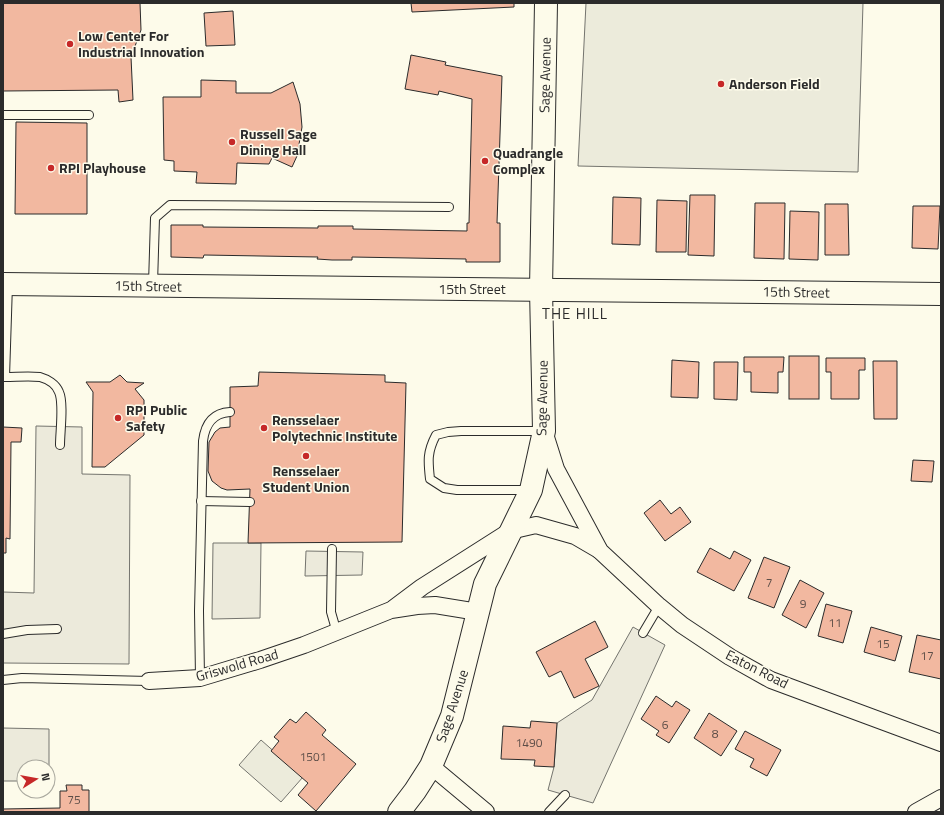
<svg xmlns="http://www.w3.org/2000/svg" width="944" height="815" viewBox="0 0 944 815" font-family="'Titillium Web',sans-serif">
<rect width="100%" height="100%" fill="#fdfbea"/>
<!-- green -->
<g fill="#ecebdb" stroke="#74746e">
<path d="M586 3H863L858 172 578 166Z"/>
<path d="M261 740 303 777 281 802 239 765Z"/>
</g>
<!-- parking -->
<g fill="#eceadb" stroke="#74746e">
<path d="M36 426 82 427V474L130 475 129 664 3 663V592L34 593Z"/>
<path d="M213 543H261L260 618 212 619Z"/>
<path d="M306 551 363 552 362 575 305 576Z"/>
<path d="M633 627 665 645 593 803 548 790 554 767 557 723 592 700Z"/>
<path d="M3 728 49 729V781L48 767H24V781H3Z"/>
</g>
<!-- building -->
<g fill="#f2b8a0" stroke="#2b2b2b">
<path d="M3 3H140L141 30 131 57 133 100 119 102 118 90 3 91Z"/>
<path d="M411 3H514V7L412 12Z"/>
<path d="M233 11 235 45 206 46 204 13Z"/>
<path d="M411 55 446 62 445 65 502 76 497 223H500V262H466V259L352 257V260H332L317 259 318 257 204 255 203 258 171 257V225H203V227L318 228V226H353V229L467 231V223H469L472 99 439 91 438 95 405 89Z"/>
<path d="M201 80 236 81V93H271L293 82 300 104 302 127 297 156 292 167 272 158 269 164 237 163 236 184 196 183 197 172 174 171V161L164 160 163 97H201Z"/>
<path d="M16 122 87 123V214H15Z"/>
<path d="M690 195H715L714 256 688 255Z"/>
<path d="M613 197 641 198 640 245 612 244Z"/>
<path d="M657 200 687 201 686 252H656Z"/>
<path d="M755 203H785L784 259 754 258Z"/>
<path d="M825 204H848L849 255H825Z"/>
<path d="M913 206H940L938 249 912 248Z"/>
<path d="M790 211 819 212 818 260 789 259Z"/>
<rect x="789" y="356" width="30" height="43"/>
<path d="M744 357H784L783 372H778V393L751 392V372H744Z"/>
<path d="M826 358H865V370H859V399H831V372H826Z"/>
<path d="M672 360 699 362 698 398 671 397Z"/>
<path d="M873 361H897V419H874Z"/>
<path d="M714 362H738L737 400 714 399Z"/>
<path d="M259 372 385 375V382L406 383 402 542 248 543 250 489 227 490 221 488 212 481 208 471 209 442 215 432 220 428 230 427V387L258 386Z"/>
<path d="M120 375 127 382 144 383 135 389 144 400V435L105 467H92L93 392 86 382H110Z"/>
<path d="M3 427 22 428 21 442H11L10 539 6 538V553H3Z"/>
<path d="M913 460 934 461 932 482 911 481Z"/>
<path d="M660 500 671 514 680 507 691 522 665 541 644 513Z"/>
<path d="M710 548 730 559 734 551 751 560 734 591 697 572Z"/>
<path d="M764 557 790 567 774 608 748 598Z"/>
<path d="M800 580 824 593 806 628 782 615Z"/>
<path d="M826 604 852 611 843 643 818 636Z"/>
<path d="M595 621 608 647 585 659 599 686 574 698 561 671 549 677 536 652Z"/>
<path d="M871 627 902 636 895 661 864 652Z"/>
<path d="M917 635 941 640V679L909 672Z"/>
<path d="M656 696 672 707 676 701 690 710 669 743 656 735 659 731 641 719Z"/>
<path d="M306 712 326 730 322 735 356 764 316 811 298 795 308 783 271 751 279 741 274 737 290 719 296 723Z"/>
<path d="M709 713 737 731 721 756 694 738Z"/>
<path d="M531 721 557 723 554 767 534 766 535 760 501 759 503 726 530 728Z"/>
<path d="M745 731 781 750 767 776 750 767 754 759 735 749Z"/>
<path d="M66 785H82V790H89V812H3V809L60 808V791H67Z"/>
</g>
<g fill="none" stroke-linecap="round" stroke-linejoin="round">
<defs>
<g id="lane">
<path d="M3 115H89"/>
<path d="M153 284 155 218 170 205 449 207"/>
<path d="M3 377H5L8 284"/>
<path d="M5 377C16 377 29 376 40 377 47 379 56 384 59 392 64 403 60 432 60 445"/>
<path d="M530 490H457L444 488 430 479C428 461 427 452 436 435L448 432 461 431H542"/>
<path d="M201 501 250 502"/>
<path d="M332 549 331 612 337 633"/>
<path d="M643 633 659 606"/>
<path d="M3 634 27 630 57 629"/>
<path d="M200 678 199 611 203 441C205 425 212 413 230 412"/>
<path d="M3 680 22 678 149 681"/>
<path d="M549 812 565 795"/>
</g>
<g id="street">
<path d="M544 431 556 469 600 551 659 606 682 625 730 657 771 680 941 743"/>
<path d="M394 608 422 587 510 531 536 525 575 536 599 550"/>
<path d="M149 681 200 678 260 660 304 645 391 610 417 606 435 605 478 612"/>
<path d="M431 766 486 812"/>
<path d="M916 812 941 798"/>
</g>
<g id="secondary">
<path d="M3 284 941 294"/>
<path d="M399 812 415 791 431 766 452 716 485 584 531 490 544 431 541 289 546 3"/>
</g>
</defs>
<!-- lane casing -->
<use href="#lane" stroke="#2b2b2b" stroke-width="10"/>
<!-- street casing -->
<use href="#street" stroke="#2b2b2b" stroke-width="18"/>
<!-- secondary casing -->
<use href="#secondary" stroke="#2b2b2b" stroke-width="24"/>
<!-- lane -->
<use href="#lane" stroke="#fdfbea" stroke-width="8"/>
<!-- street -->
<use href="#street" stroke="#fdfbea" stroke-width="16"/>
<!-- secondary -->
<use href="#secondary" stroke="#fdfbea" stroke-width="22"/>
</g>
<!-- markers -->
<g fill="#c62828" stroke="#fdfbea" stroke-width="1.5">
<circle cx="70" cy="44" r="4"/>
<circle cx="721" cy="84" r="4"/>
<circle cx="232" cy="142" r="4"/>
<circle cx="485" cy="161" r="4"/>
<circle cx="51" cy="168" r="4"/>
<circle cx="118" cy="418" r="4"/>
<circle cx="264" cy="428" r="4"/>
<circle cx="306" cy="456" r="4"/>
</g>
<g text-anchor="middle" stroke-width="3" stroke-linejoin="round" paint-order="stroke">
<!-- number labels -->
<g font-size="12" fill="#5d4e48">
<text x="769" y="587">7</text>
<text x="803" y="608">9</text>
<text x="835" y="627">11</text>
<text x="883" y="648">15</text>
<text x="927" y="660">17</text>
<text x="665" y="729">6</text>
<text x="715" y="738">8</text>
<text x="529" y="747">1490</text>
<text x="313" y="761">1501</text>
<text x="74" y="804">75</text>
</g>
<!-- poi labels -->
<g font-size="14" font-weight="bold" fill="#2b2b2b" stroke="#fdfbea" text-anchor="start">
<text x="78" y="41">Low Center For<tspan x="78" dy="16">Industrial Innovation</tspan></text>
<text x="729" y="89">Anderson Field</text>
<text x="240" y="139">Russell Sage<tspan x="240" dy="16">Dining Hall</tspan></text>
<text x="493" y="158">Quadrangle<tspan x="493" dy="16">Complex</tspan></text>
<text x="59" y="173">RPI Playhouse</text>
<text x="126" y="415">RPI Public<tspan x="126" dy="16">Safety</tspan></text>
<text x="272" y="425">Rensselaer<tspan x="272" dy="16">Polytechnic Institute</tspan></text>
<text x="306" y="476" text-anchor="middle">Rensselaer<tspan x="306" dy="16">Student Union</tspan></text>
</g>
<!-- street labels -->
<g font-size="14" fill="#2b2b2b" stroke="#fdfbea">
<text transform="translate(545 75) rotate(-89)" y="5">Sage Avenue</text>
<text transform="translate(148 286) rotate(1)" y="5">15th Street</text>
<text x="472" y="294">15th Street</text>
<text transform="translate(796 292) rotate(1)" y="5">15th Street</text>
<text transform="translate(542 398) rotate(-89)" y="5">Sage Avenue</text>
<text transform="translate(237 665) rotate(-16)" y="5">Griswold Road</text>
<text transform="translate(757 669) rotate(27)" y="5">Eaton Road</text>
<text transform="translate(452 706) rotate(-72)" y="5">Sage Avenue</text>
</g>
<!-- neighbourhood labels -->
<g font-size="15" letter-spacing="1" fill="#2b2b2b" stroke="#fdfbea">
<text x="575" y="319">THE HILL</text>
</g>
</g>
<!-- border -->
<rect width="944" height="815" fill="none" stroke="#2b2b2b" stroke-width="8"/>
<!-- north arrow -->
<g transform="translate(36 779) rotate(79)"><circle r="19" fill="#fdfbea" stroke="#a9a89e"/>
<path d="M0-3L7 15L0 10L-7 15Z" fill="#c62828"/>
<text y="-6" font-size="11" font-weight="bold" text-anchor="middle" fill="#2b2b2b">N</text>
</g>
</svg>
